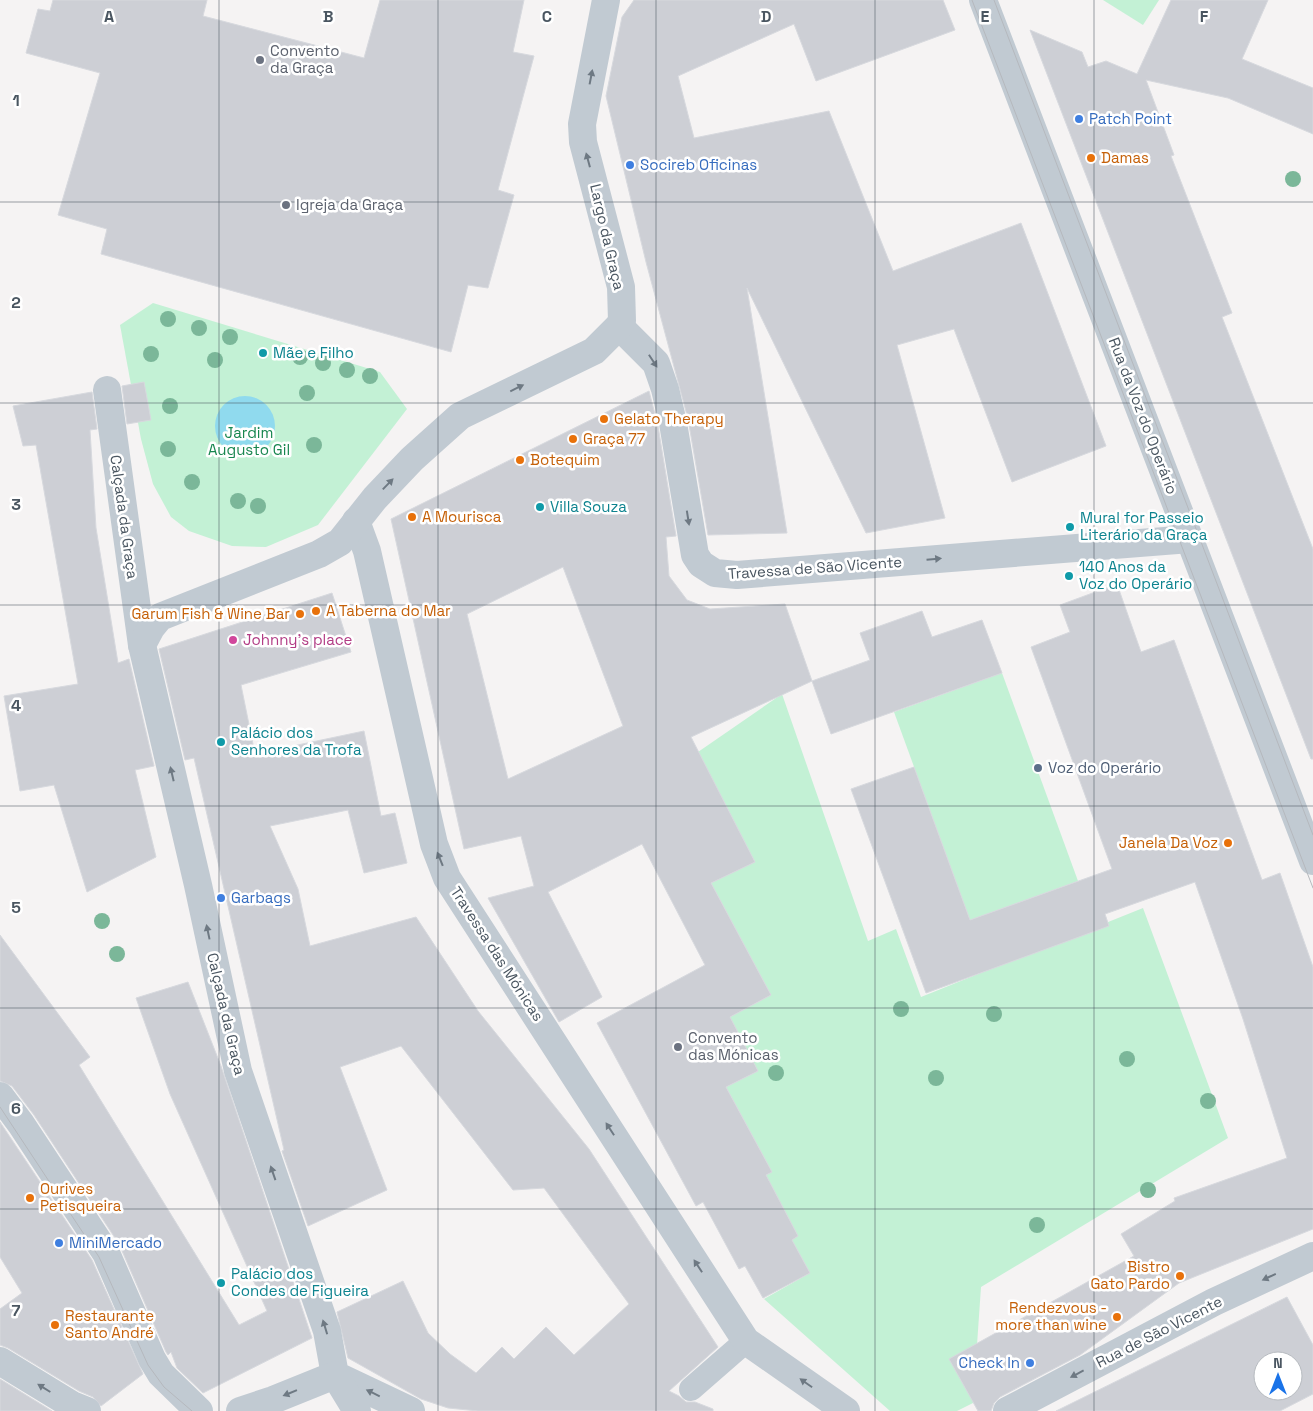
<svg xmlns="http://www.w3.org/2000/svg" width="1313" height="1411" viewBox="0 0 1313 1411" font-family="'Space Grotesk',sans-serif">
<rect width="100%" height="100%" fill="#f5f3f3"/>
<!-- green -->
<g fill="#c3f1d5">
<path d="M1103 0H1159L1143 25Z"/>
<path d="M153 303 380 372 407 409 318 525 266 547 232 546 189 531 171 517 153 484 141 439 120 325Z"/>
<path d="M1002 673 1078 881 970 920 894 712Z"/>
<path d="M782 694 868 941 896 929 921 997 1143 908 1228 1138 981 1287 973 1403 957 1411H890L764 1299 810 1273 792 1240 798 1236 766 1175 772 1172 726 1087 758 1071 730 1017 771 995 711 883 755 862 698 752Z"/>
</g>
<!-- water -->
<circle fill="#90daee" cx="245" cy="426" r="30"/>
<!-- building -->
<g fill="#cdcfd5" stroke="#d7d9de" fill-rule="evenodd">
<path d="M53 0H207L203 16 364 58 380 0H524L513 52 534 56 498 190 514 195 488 288 468 285 451 352 101 254 107 229 58 215 100 73 26 53 38 9 50 11Z"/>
<path d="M634 0H943L955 30 816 81 794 24 678 76 694 138 829 111 893 271 1021 223 1106 446 1012 482 954 329 897 345 945 518 866 533 747 288 787 533 708 535 688 419 646 262 606 96 622 17Z"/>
<path d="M1171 0H1268L1242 59 1313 88V134L1228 98 1146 80 1174 155 1171 156 1232 313 1222 317 1313 549V759H1311L1030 30 1082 52 1088 67 1106 61 1137 74Z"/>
<path d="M144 382 151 420 127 424 122 386Z"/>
<path d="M649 391 658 426 676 536 666 537 669 576 687 600 710 609 785 604 812 681 691 737 755 862 711 883 771 995 730 1017 758 1071 726 1087 772 1172 766 1175 798 1236 792 1240 810 1273 763 1298 745 1266 739 1269 703 1202 696 1206 597 1023 705 965 642 844 548 892 602 997 559 1022 488 898 534 886 521 836 464 849 391 519ZM563 567 623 726 508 779 467 614Z"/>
<path d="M92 392 97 429 90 430 96 528 118 663 129 659 154 766 135 770 156 857 87 892 54 785 20 791 4 696 78 684 36 445 23 446 13 406Z"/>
<path d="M1117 584 1141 652 1174 640 1262 880 1280 873 1313 967V1229L1179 1283 1080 1355 1000 1397 994 1403 991 1411H978L949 1359 1134 1256 1121 1234 1175 1201 1174 1198 1287 1158 1243 1019 1195 882 1105 914 1109 926 926 993 851 789 914 767 970 920 1112 869 1031 647 1070 632 1060 605Z"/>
<path d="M332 593 351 652 241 685 255 754 364 731 381 816 395 813 407 863 364 873 348 810 270 826 298 889 310 946 416 917 478 1011 589 1149 718 1347 669 1391 679 1396 686 1402H695L713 1409V1411H478L448 1408 421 1399 348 1358 337 1312 403 1281 428 1333 450 1354 476 1373 502 1347 514 1359 546 1327 574 1355 629 1304 544 1188 513 1190 401 1046 340 1067 387 1190 308 1226 282 1151 284 1150 194 758 185 760 159 649Z"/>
<path d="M922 611 932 637 982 620 1002 673 831 734 812 681 870 660 860 633Z"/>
<path d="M0 935 90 1057 79 1065 239 1325 267 1311 170 1094 136 998 188 982 221 1066 312 1338 203 1393 177 1368 171 1352 168 1355 166 1352 119 1244 34 1115 12 1086 0 1081Z"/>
<path d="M0 1122 92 1260 143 1374 101 1406 93 1397 79 1391 8 1348 0 1345V1309L22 1293 0 1257Z"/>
<path d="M1287 1297 1313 1345V1394L1280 1411H1056ZM1263 1361H1293V1391H1263Z"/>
<path d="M0 1379 52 1411H0Z"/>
</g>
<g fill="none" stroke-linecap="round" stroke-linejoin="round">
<!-- pedestrian -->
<path stroke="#c1cad2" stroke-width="24" d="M691 1389 746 1341"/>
<!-- minor -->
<g stroke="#c1cad2" stroke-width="28">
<path d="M983 0 1313 861"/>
<path d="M619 326 656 363 665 389 673 423 695 555 701 564 715 573 737 575 1190 539"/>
<path d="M107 390 142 645"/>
<path d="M356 521 367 551 434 844 447 878 746 1341 846 1411"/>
<path d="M0 1361 72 1405 87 1411"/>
<path d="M411 1411 335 1375 327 1331 238 1071 198 885 142 645 151 628 160 617 319 554 340 542 375 498 412 459 460 416 594 351 619 326 622 321 621 287 583 142 582 124 606 0"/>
<path d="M1007 1411 1214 1302 1313 1256"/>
</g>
<!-- tertiary -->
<g stroke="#c1cad2" stroke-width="28">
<path d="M0 1096 21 1124 106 1253 152 1359 161 1374 199 1411"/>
<path d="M240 1411 273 1400 335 1375 357 1411"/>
</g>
<!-- tram -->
<g stroke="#b5b8bd" stroke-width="1">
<path d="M972 0 1313 888"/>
<path d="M994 0 1313 835"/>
<path d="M0 1107 99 1257 148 1365 164 1387 192 1411"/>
</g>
</g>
<!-- trees -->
<g fill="#7bb799">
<circle cx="1293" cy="179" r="8"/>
<circle cx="168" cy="319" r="8"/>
<circle cx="199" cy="328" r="8"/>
<circle cx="230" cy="337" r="8"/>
<circle cx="151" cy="354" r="8"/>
<circle cx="300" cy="357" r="8"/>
<circle cx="215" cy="360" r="8"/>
<circle cx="323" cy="363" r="8"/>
<circle cx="347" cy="370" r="8"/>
<circle cx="370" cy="376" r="8"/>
<circle cx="307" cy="393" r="8"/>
<circle cx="170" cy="406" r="8"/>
<circle cx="314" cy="445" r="8"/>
<circle cx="168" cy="449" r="8"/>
<circle cx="192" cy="482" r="8"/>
<circle cx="238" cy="501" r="8"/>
<circle cx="258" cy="506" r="8"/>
<circle cx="102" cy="921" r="8"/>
<circle cx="117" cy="954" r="8"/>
<circle cx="901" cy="1009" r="8"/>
<circle cx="994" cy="1014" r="8"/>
<circle cx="1127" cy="1059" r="8"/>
<circle cx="776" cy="1073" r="8"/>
<circle cx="936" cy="1078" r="8"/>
<circle cx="1208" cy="1101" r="8"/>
<circle cx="1148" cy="1190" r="8"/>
<circle cx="1037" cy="1225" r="8"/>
</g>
<!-- one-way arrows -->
<defs><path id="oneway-solid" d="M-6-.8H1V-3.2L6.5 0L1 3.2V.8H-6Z" transform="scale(1.25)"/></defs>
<g fill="#6e7983">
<use href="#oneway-solid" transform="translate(591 77) rotate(-79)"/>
<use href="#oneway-solid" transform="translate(588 160) rotate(-105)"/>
<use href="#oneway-solid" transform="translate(653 361) rotate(57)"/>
<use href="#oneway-solid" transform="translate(517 388) rotate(-26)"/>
<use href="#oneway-solid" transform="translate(388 484) rotate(-46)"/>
<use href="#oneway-solid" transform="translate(688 518) rotate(81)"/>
<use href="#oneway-solid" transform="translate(934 559) rotate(-5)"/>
<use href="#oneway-solid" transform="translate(172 774) rotate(-103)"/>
<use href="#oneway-solid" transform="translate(440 859) rotate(-112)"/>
<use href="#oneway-solid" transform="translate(208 932) rotate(-102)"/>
<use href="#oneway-solid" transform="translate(610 1129) rotate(-123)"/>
<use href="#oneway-solid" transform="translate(273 1173) rotate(-109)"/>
<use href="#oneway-solid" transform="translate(698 1266) rotate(-123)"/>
<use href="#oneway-solid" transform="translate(1269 1277) rotate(155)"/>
<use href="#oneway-solid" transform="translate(325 1327) rotate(-107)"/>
<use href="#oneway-solid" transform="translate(1077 1374) rotate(152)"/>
<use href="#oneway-solid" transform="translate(806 1383) rotate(-145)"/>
<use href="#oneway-solid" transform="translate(44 1388) rotate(-148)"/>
<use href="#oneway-solid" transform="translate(290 1393) rotate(158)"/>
<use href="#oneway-solid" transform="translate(373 1393) rotate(-154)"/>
</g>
<!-- grid -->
<path fill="none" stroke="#4a5661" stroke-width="1" stroke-opacity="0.55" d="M219 0V1411M438 0V1411M656 0V1411M875 0V1411M1094 0V1411M0 202H1313M0 403H1313M0 605H1313M0 806H1313M0 1008H1313M0 1209H1313"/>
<!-- markers -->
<g fill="#6b7280" stroke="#fff" stroke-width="2">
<circle cx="260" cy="60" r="5"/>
<circle cx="286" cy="205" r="5"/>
<circle cx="678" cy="1047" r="5"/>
</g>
<g fill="#3f7fe0" stroke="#fff" stroke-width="2">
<circle cx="1079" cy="119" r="5"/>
<circle cx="630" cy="165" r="5"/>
<circle cx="221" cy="898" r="5"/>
<circle cx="59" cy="1243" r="5"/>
<circle cx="1030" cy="1363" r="5"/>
</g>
<g fill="#e8710a" stroke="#fff" stroke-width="2">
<circle cx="1091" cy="158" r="5"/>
<circle cx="604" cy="419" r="5"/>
<circle cx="573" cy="439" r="5"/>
<circle cx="520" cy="460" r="5"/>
<circle cx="412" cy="517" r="5"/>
<circle cx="316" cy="611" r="5"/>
<circle cx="300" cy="614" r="5"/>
<circle cx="1228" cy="843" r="5"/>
<circle cx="30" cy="1198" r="5"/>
<circle cx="1180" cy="1276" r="5"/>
<circle cx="1117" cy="1317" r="5"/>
<circle cx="55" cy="1325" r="5"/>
</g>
<g fill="#0f9aa8" stroke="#fff" stroke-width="2">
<circle cx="263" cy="353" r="5"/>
<circle cx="540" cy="507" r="5"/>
<circle cx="1070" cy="527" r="5"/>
<circle cx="1069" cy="576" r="5"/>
<circle cx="221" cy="742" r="5"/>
<circle cx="221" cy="1283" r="5"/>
</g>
<circle fill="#d1479c" stroke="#fff" stroke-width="2" cx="233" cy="640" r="5"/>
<circle fill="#5c6f8a" stroke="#fff" stroke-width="2" cx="1038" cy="768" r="5"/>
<g text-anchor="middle" stroke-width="5" stroke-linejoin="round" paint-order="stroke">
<!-- worship labels -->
<g font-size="15" fill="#5b616d" stroke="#fff" text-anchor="start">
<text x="270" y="56">Convento<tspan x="270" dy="17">da Graça</tspan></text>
<text x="296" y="210">Igreja da Graça</text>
<text x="688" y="1043">Convento<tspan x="688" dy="17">das Mónicas</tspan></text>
</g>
<!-- shop labels -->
<g font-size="15" fill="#366cbe" stroke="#fff" text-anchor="start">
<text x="1089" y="124">Patch Point</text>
<text x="640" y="170">Socireb Oficinas</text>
<text x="231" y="903">Garbags</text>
<text x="69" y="1248">MiniMercado</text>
<text x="1020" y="1368" text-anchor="end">Check In</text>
</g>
<!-- food labels -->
<g font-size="15" fill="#c56008" stroke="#fff" text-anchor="start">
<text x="1101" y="163">Damas</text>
<text x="614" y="424">Gelato Therapy</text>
<text x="583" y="444">Graça 77</text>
<text x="530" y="465">Botequim</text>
<text x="422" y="522">A Mourisca</text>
<text x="326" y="616">A Taberna do Mar</text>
<text x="290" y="619" text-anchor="end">Garum Fish &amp; Wine Bar</text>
<text x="1218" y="848" text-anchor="end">Janela Da Voz</text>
<text x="40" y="1194">Ourives<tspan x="40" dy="17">Petisqueira</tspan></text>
<text x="1170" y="1272" text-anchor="end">Bistro<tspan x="1170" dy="17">Gato Pardo</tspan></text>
<text x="1107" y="1313" text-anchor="end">Rendezvous -<tspan x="1107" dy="17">more than wine</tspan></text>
<text x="65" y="1321">Restaurante<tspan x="65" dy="17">Santo André</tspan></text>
</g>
<!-- street labels -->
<g font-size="15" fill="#4a5661" stroke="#fff">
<text transform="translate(607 237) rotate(77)" y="5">Largo da Graça</text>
<text transform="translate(1143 416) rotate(69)" y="5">Rua da Voz do Operário</text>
<text transform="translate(124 517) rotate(82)" y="5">Calçada da Graça</text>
<text transform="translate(815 568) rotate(-4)" y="5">Travessa de São Vicente</text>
<text transform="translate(497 954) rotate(57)" y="5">Travessa das Mónicas</text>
<text transform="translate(226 1014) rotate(77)" y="5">Calçada da Graça</text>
<text transform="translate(1159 1332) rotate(-27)" y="5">Rua de São Vicente</text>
</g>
<!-- culture labels -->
<g font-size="15" fill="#0d838f" stroke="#fff" text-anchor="start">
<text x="273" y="358">Mãe e Filho</text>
<text x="550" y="512">Villa Souza</text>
<text x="1080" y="523">Mural for Passeio<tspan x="1080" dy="17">Literário da Graça</tspan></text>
<text x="1079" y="572">140 Anos da<tspan x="1079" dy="17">Voz do Operário</tspan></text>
<text x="231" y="738">Palácio dos<tspan x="231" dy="17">Senhores da Trofa</tspan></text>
<text x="231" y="1279">Palácio dos<tspan x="231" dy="17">Condes de Figueira</tspan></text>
</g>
<!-- park labels -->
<g font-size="15" fill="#17864f" stroke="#fff">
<text x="249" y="438">Jardim<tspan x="249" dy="17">Augusto Gil</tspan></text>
</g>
<!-- hotel labels -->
<g font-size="15" fill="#b23c85" stroke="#fff" text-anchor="start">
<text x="243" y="645">Johnny's place</text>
</g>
<!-- service labels -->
<g font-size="15" fill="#4e5e75" stroke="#fff" text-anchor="start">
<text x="1048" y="773">Voz do Operário</text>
</g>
</g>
<g font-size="16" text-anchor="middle" font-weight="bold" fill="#4a5661" stroke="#fff" stroke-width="5" stroke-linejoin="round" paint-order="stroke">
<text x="109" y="22">A</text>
<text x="328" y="22">B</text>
<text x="547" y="22">C</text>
<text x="766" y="22">D</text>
<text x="985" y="22">E</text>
<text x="1204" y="22">F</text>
<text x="16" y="106">1</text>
<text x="16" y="308">2</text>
<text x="16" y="510">3</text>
<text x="16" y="711">4</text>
<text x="16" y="913">5</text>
<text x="16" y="1114">6</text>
<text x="16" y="1316">7</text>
</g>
<!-- north arrow -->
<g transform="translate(1278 1376)"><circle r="24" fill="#ffffff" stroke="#b7bbc0"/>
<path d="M0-4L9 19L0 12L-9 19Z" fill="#1a73e8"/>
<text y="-8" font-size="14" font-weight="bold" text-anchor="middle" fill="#4a5661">N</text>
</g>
</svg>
